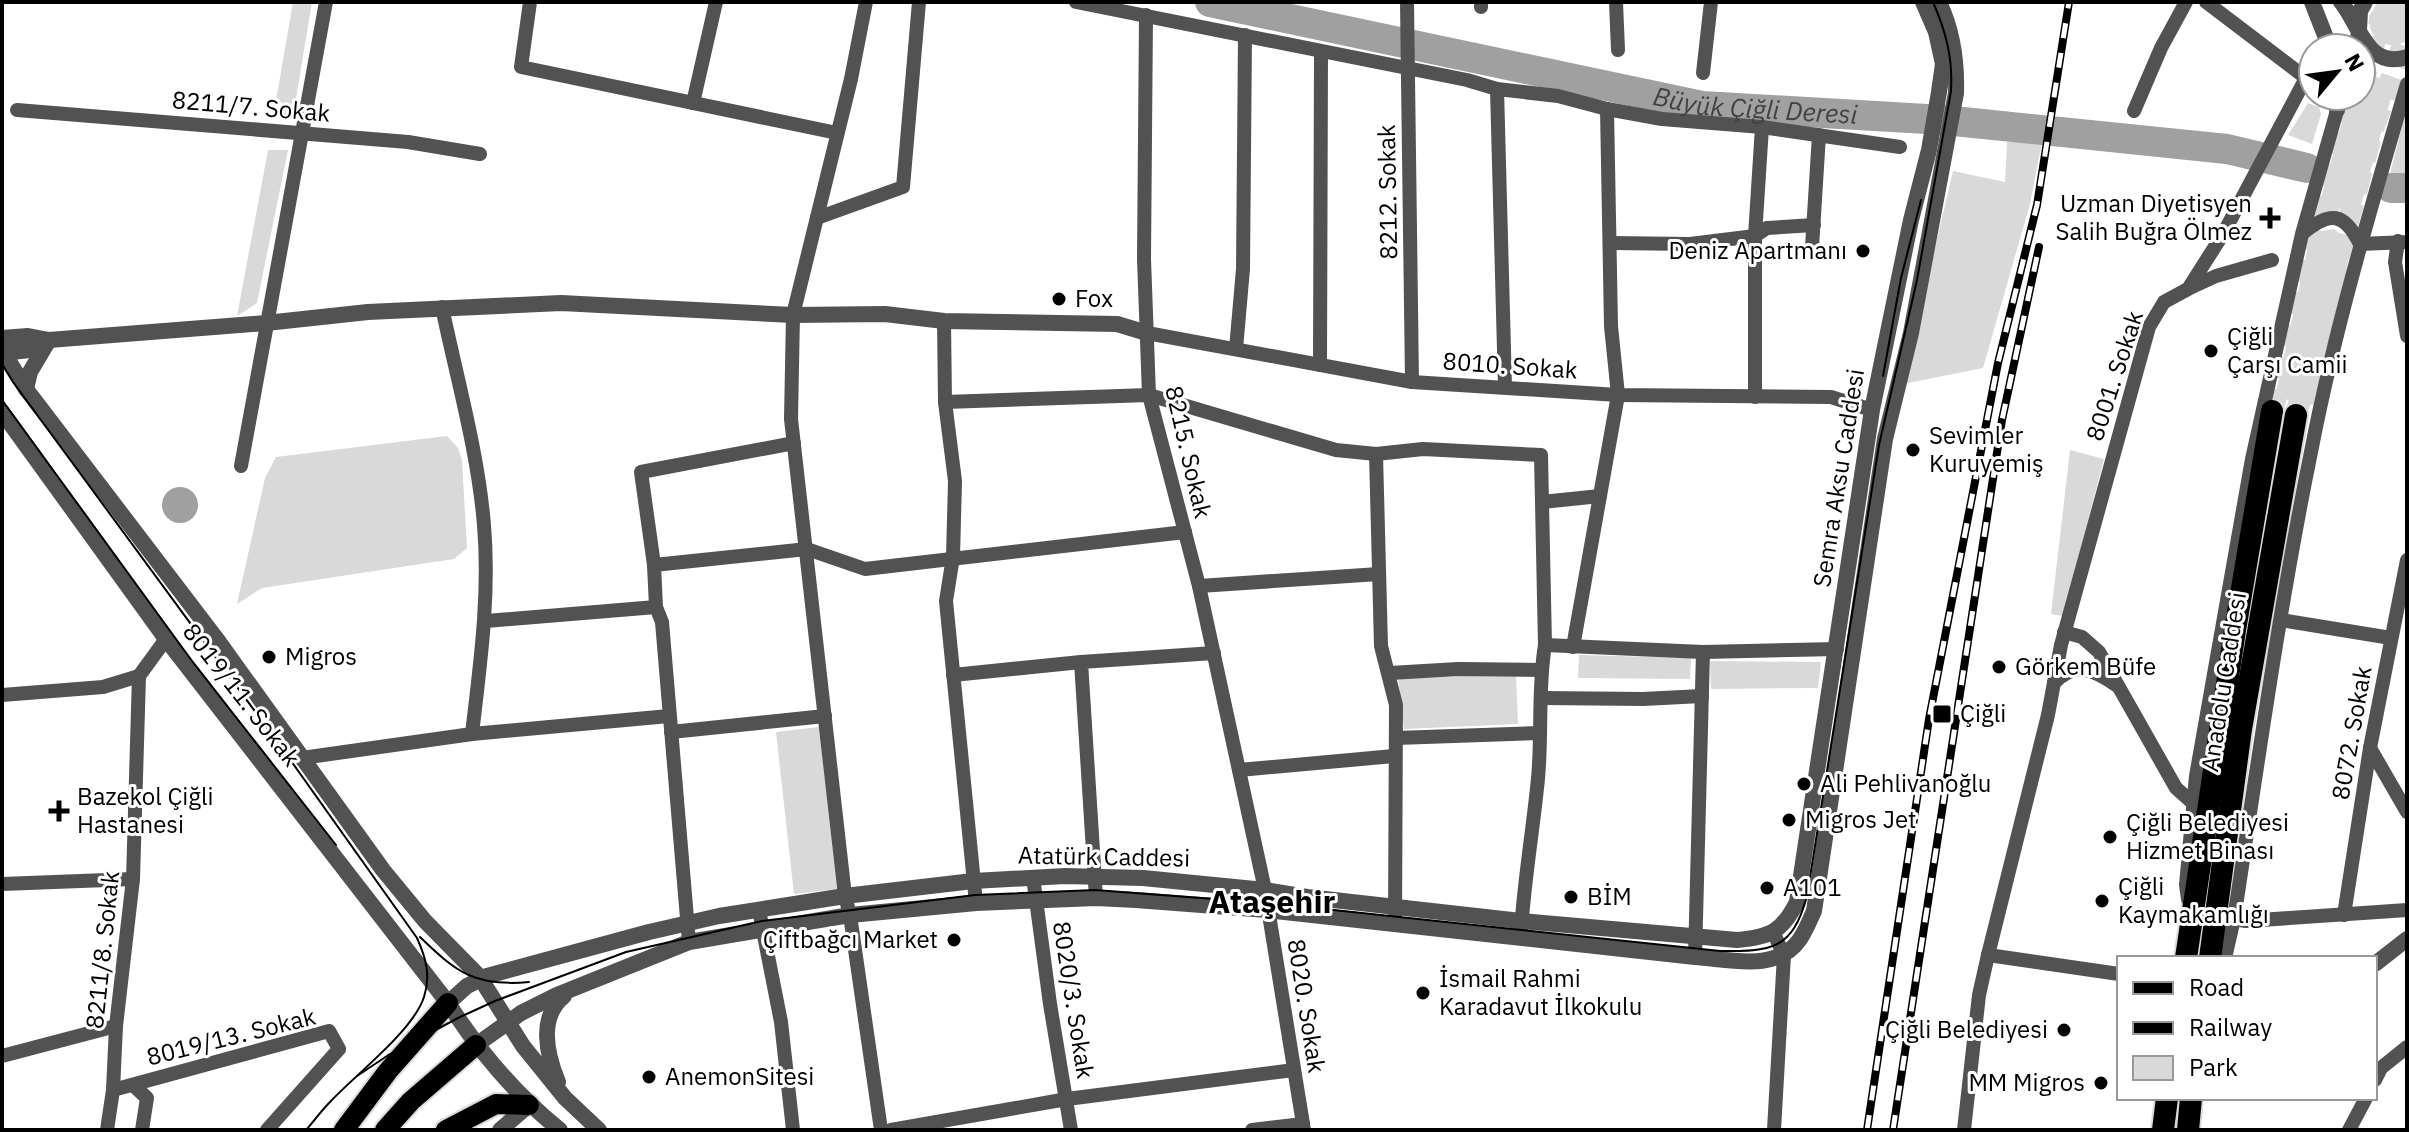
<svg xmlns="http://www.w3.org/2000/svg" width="2409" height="1132" viewBox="0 0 2409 1132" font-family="'IBM Plex Sans',sans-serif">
<rect width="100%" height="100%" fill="#fff"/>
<!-- green -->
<g fill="#d9d9d9">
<path d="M293 2H312L293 117 273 118Z"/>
<path d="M2379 2 2407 3V41C2386 52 2368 40 2369 16Z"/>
<path d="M2361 74 2377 77 2394 87 2357 219 2338 206 2318 209 2349 96H2361Z"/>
<path d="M2308 103 2319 107 2321 114 2312 144 2288 135Z"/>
<path d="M2407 106V174L2389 178Z"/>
<path d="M2007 142H2042L2030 204 1983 368 1903 384 1953 171 2005 182Z"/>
<path d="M268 150H288L257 303 237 316Z"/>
<path d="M2334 229 2349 243 2351 250 2313 405 2275 397 2309 242 2316 232Z"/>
<path d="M447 436 458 448 462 460 467 548 454 559 262 588 237 604 265 478 276 457Z"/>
<path d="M2070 450 2104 459 2063 616 2051 614Z"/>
<path d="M1579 655 1691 658 1690 679 1578 678Z"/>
<path d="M1710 661 1821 662 1818 688 1711 689Z"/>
<path d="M1516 675 1518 724 1404 729 1398 678Z"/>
<path d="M819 727 837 889 794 894 776 732Z"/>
</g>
<!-- water -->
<circle fill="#a0a0a0" cx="180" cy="505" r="18"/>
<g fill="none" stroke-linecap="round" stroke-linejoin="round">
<!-- river -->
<g stroke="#a0a0a0" stroke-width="30">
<path id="s1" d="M1210 2 1702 106 1944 120 2227 149 2307 168"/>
<path d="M2391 188H2407"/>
</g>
<!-- trunk-tunnel -->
<g stroke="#d9d9d9" stroke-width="22" stroke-dasharray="22 11" stroke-linecap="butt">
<path d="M2361 90 2380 22 2389 2"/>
<path d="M2272 411 2359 96"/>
<path d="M2296 415 2373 129 2407 34"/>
</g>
<defs>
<g id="primary">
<path d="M344 1130 388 1071 448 1003"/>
<path d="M385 1130 411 1101 476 1045"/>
<path d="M446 1130 496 1104 529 1105"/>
</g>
<g id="trunk">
<path d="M2186 958 2235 630 2272 411"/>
<path d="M2210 958 2241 729 2296 415"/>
<path d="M2163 1130 2167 1098"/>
<path d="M2188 1130 2191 1098"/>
</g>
</defs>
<!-- primary casing -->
<use href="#primary" stroke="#dbdbdb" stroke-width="24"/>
<!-- trunk casing -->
<use href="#trunk" stroke="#dbdbdb" stroke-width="26"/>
<!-- minor -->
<g stroke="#525252" stroke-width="14">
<path d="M530 2 521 67 837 133"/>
<path d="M866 2 851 79 793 315 791 419 845 896 850 915 881 1130"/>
<path d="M1076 2 1467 80 1497 89 1558 96 1607 109 1662 119 1762 127 1900 147"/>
<path d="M1407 2 1412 382"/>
<path d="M1616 2 1618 50"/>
<path d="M1481 7V2"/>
<path d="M1146 15 1144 259 1149 395 1199 586 1265 890 1304 1130"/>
<path d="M2354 48 2359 30"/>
<path d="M1703 73 1711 2"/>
<path d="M1497 89 1505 387"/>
<path d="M693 103 716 2"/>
<path d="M17 110 408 142 480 154"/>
<path d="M2134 111 2161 48 2186 2"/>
<path d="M817 218 903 187 919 2"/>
<path d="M2303 233C2330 211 2344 212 2360 244"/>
<path d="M2398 241 2395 262 2407 336"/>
<path d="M1611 243 1690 244 1755 236 1767 228 1814 225"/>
<path d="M2360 244 2407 242"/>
<path d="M1812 247 1819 135"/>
<path d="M2190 288 2216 276 2272 260"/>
<path d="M442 307C457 379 478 452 484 525 490 595 480 665 472 734"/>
<path d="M944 321 945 402"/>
<path d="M1147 333 1412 382 1618 395 1831 397 1872 410"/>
<path d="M1236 349 1243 269 1245 35"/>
<path d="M1320 365 1321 52"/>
<path d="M1755 397V236L1762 127"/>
<path d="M1376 454 1381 646 1396 705 1395 925"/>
<path d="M241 466 326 2"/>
<path d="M1542 502 1600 496"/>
<path d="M654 565 641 472 794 443"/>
<path d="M1199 586 1379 574"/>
<path d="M2281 620 2391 638"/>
<path d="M486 621 656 607"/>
<path d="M2064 632 2082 637 2099 652 2176 788 2194 804"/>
<path d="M1545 645 1703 652 1837 649"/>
<path d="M1573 647 1618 395 1611 326 1607 109"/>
<path d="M1390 673 1458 669 1541 670"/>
<path d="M953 675 1081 662"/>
<path d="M2054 683C2075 661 2093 669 2116 685"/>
<path d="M2 695 103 687 139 676"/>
<path d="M1542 698 1643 699 1702 696"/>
<path d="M671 732 825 716"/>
<path d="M1396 738 1540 733"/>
<path d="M2370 748 2407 812"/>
<path d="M302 758 472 734 669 716"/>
<path d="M1239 770 1394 756"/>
<path d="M1033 877 1050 1004 1071 1130"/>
<path d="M2 884 133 879"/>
<path d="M1096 898 1081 662 1214 653"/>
<path d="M2188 899 2186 885 2196 776 2252 459 2302 234 2340 100"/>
<path d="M976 903 946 601 953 557 955 481 945 402 1149 395 1336 450 1376 454 1423 449 1541 455 1545 645C1537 692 1543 741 1537 788 1532 836 1524 883 1521 931"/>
<path d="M759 910 781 1022 793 1130"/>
<path d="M2344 915 2370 748 2407 560"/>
<path d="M2234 919 2246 921 2407 910"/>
<path d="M1773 932 1784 955 1774 1130"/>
<path d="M689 942 662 622 656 607 654 565 807 549 865 569 1185 532"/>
<path d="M1988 955 2119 974"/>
<path d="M1695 957 1703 652"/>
<path d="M2225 958 2234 919C2258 762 2280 603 2312 447 2336 324 2372 204 2407 84"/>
<path d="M2 1056 116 1026"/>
<path d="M2375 1080 2381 1068 2407 1047"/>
<path d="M133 1085 147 1098 142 1130"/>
<path d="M113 1090 329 1031 339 1049 267 1130"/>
<path d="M107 1130 113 1090 116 1026 133 879 139 676 166 639"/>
<path d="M891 1130 1067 1099 1294 1070"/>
<path d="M1252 1130 1303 1124"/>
<path d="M1964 1130 1979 995 1988 955 2048 715 2061 645 2149 327 2164 302 2188 289 2223 234 2306 78 2206 2"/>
<path d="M2349 1130 2366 1098"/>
</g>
<!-- tertiary -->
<g stroke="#525252" stroke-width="16">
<path d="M2312 2 2330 48"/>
<path d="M2341 2C2360 25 2367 70 2407 57"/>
<path d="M2359 30 2360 11 2365 2"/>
<path d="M2336 96 2337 110"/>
<path d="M2 338 28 336 49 340 266 323 368 312 561 303 793 315 885 314 944 321 1117 324 1147 333"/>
<path d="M2 350 26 389 216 638 383 870 425 921 479 976 523 1046 565 1098 599 1130"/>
<path d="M2 353 30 350 48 341"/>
<path d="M26 389 30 372 49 340"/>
<path d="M2 412 166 639 448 1003C479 1051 516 1095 560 1130"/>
<path d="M2375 964 2407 939"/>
<path d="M448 1003 467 986 487 976 649 932 719 916 845 896 973 881 1065 876 1143 878 1265 890 1307 897 1521 921 1737 940C1770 937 1782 932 1797 902L1872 410 1911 220 1929 150 1939 92 1943 64 1936 32 1923 2"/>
<path d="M476 1045 521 1013 557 995 689 942 850 915 976 903 1096 898 1136 900 1267 910 1695 957C1729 959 1777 973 1800 939 1806 930 1810 920 1814 911L1885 439 1911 333 1956 93C1957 61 1953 31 1939 2"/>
<path d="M558 1082C547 1055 538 1017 564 996"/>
<path d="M500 1130 529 1105"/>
</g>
<!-- primary -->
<use href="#primary" stroke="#000" stroke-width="20"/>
<!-- trunk -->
<use href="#trunk" stroke="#000" stroke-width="22"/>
<!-- tram -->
<g stroke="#000" stroke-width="2">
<path d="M2 364 13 382 279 744 417 938C426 958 431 976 424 997 413 1031 355 1075 330 1102 321 1111 314 1121 306 1130"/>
<path d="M1883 376 1901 278 1921 200"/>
<path d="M2 400 192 661 336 845"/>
<path d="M420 937C457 973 476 987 529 982"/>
<path d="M357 1076 387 1056 458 1018 495 1001 626 952 762 921 975 895 1095 890 1267 903 1720 951C1771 951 1792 951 1807 896L1879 445 1917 280 1951 91C1953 58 1946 32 1933 2"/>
</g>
<defs>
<g id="rail">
<path d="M1867 1130 1929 719 1998 363 2037 205 2069 2"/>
<path d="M1893 1130 2002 420 2039 247"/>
</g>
</defs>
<!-- rail casing -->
<use href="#rail" stroke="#000" stroke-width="8"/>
<!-- rail -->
<use href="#rail" stroke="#fff" stroke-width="5" stroke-dasharray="15" stroke-linecap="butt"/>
</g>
<!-- markers -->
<g fill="#000" stroke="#fff" stroke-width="3">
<path d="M2266 206h8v8h8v8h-8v8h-8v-8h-8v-8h8z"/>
<circle cx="1863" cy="251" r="8"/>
<circle cx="1059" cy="299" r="8"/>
<circle cx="2211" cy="351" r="8"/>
<circle cx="1913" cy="450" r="8"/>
<circle cx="269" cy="657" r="8"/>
<circle cx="1999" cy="667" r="8"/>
<rect x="1932" y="704" width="20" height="20" rx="4"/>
<circle cx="1804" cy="784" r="8"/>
<path d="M55 799h8v8h8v8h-8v8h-8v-8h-8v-8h8z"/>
<circle cx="1789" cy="820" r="8"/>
<circle cx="2110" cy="837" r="8"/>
<circle cx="1767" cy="888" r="8"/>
<circle cx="1571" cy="897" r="8"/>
<circle cx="2102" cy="901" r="8"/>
<circle cx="954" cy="940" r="8"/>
<circle cx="1423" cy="993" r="8"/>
<circle cx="2064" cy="1030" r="8"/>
<circle cx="649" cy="1077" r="8"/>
<circle cx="2101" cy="1083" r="8"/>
</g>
<g text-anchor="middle" stroke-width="6" stroke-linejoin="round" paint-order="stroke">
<!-- street labels -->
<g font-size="24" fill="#000" stroke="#fff">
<text transform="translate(251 107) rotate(5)" y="8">8211/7. Sokak</text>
<text transform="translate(1388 192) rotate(-91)" y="8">8212. Sokak</text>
<text transform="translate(1510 366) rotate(4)" y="8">8010. Sokak</text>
<text transform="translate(2115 376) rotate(-72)" y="8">8001. Sokak</text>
<text transform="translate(1188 452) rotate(77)" y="8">8215. Sokak</text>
<text transform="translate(1839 478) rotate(-81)" y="8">Semra Aksu Caddesi</text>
<text transform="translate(2224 682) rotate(-81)" y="8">Anadolu Caddesi</text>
<text transform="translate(241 695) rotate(52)" y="8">8019/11. Sokak</text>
<text transform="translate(2352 733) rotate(-80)" y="8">8072. Sokak</text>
<text transform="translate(1104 857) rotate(1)" y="8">Atatürk Caddesi</text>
<text transform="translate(103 950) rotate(-84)" y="8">8211/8. Sokak</text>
<text transform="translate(1073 1000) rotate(81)" y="8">8020/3. Sokak</text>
<text transform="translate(1306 1006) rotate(81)" y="8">8020. Sokak</text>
<text transform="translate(231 1037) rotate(-14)" y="8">8019/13. Sokak</text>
</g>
<!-- poi labels -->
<g font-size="24" fill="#000" stroke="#fff" text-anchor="start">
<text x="2252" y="212" text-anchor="end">Uzman Diyetisyen<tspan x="2252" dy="28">Salih Buğra Ölmez</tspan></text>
<text x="1847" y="259" text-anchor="end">Deniz Apartmanı</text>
<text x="1075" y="307">Fox</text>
<text x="2227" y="345">Çiğli<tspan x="2227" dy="28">Çarşı Camii</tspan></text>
<text x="1929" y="444">Sevimler<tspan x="1929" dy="28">Kuruyemiş</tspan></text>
<text x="285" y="665">Migros</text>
<text x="2015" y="675">Görkem Büfe</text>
<text x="1960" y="722">Çiğli</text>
<text x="1820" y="792">Ali Pehlivanoğlu</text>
<text x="77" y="805">Bazekol Çiğli<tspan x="77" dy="28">Hastanesi</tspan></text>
<text x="1805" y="828">Migros Jet</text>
<text x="2126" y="831">Çiğli Belediyesi<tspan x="2126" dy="28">Hizmet Binası</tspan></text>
<text x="2118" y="895">Çiğli<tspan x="2118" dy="28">Kaymakamlığı</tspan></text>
<text x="1783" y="896">A101</text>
<text x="1587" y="905">BİM</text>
<text x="938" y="948" text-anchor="end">Çiftbağcı Market</text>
<text x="1439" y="987">İsmail Rahmi<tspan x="1439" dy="28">Karadavut İlkokulu</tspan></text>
<text x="2048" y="1038" text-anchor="end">Çiğli Belediyesi</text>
<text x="665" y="1085">AnemonSitesi</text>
<text x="2085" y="1091" text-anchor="end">MM Migros</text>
</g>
<!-- water labels -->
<g font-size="26" font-style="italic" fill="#414141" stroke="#fff">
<text dy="9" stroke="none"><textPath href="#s1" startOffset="556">Büyük Çiğli Deresi</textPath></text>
</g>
<!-- district labels -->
<g font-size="32" font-weight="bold" fill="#000" stroke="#fff">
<text x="1272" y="913">Ataşehir</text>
</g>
</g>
<!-- border -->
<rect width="2409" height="1132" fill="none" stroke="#000000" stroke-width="8"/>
<!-- legend -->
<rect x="2117" y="956" width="260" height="144" fill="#ffffff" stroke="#999999" stroke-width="2"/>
<rect x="2133" y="982" width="40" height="12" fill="#000000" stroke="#999999" stroke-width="2"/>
<text x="2189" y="996" font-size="24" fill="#000000">Road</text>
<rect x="2133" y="1022" width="40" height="12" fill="#000000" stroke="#999999" stroke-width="2"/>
<text x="2189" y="1036" font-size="24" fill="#000000">Railway</text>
<rect x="2133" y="1056" width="40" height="24" fill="#d9d9d9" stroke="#999999" stroke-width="2"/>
<text x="2189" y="1076" font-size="24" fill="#000000">Park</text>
<!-- north arrow -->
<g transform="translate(2337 72) rotate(61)"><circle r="38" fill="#ffffff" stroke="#999999" stroke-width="2"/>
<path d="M0-6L14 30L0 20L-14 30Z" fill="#000000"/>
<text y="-12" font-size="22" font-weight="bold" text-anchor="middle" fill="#000000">N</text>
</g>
</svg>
